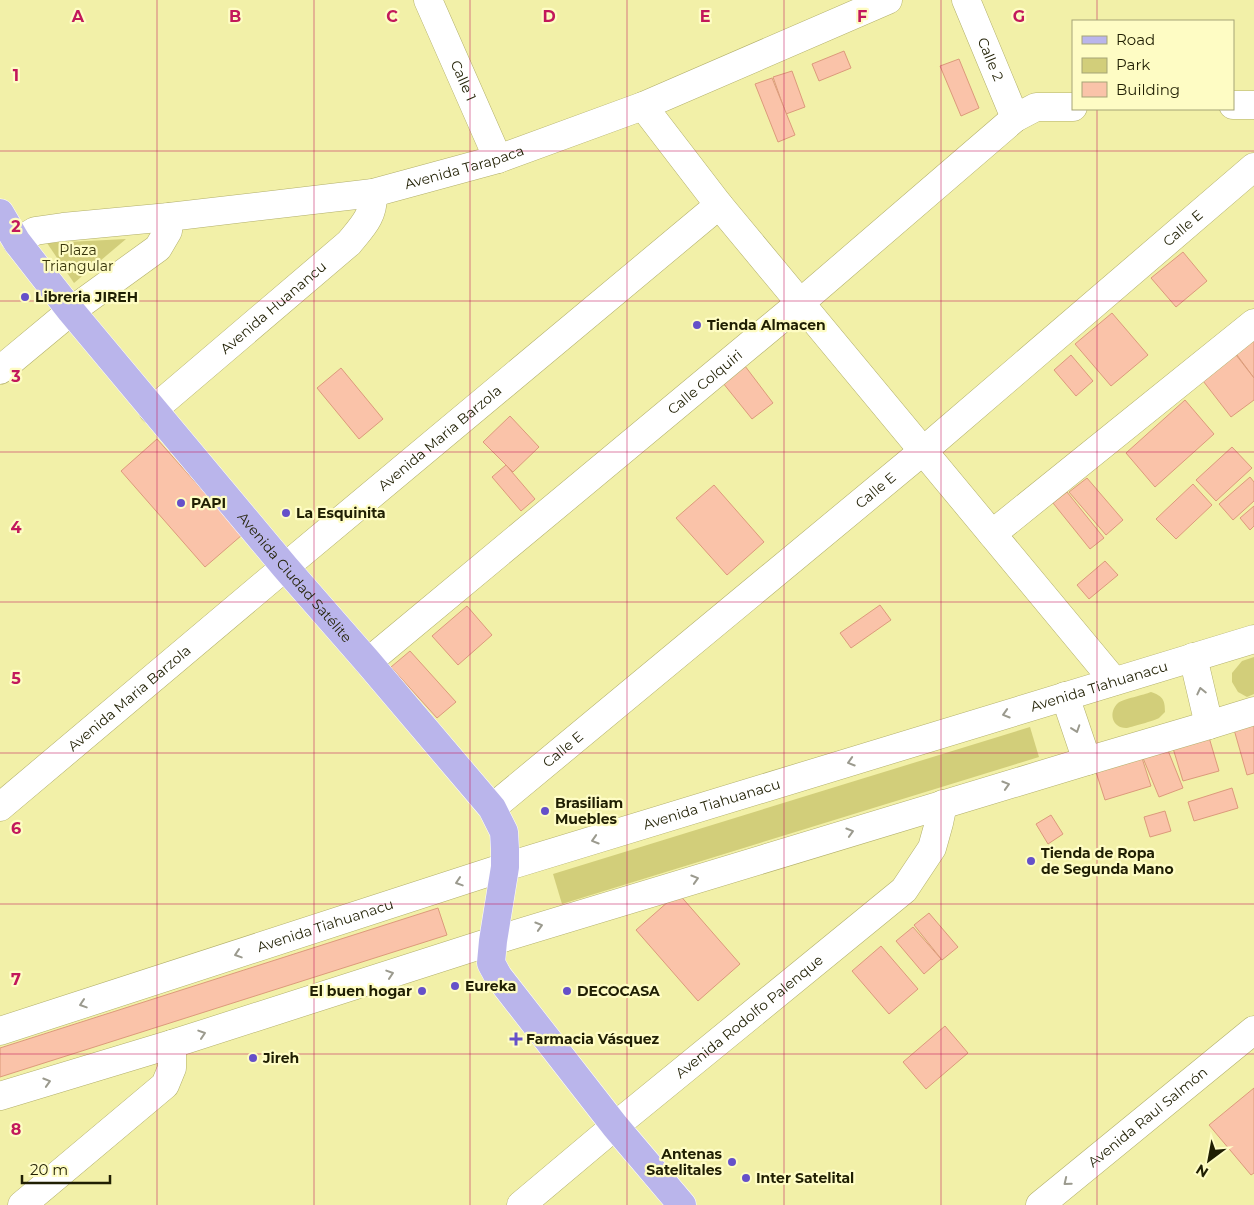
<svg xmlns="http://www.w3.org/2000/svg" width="1254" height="1205" viewBox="0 0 1254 1205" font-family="Montserrat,sans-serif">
<rect width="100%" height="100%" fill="#f2f0a8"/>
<!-- green -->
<g fill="#d2ce7a">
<path d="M126 239 74 283 47 243Z"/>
<path d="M1254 657V694L1247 697 1238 692 1232 682V673L1242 661Z"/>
<path d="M1151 692C1163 696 1165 700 1165 712 1163 714 1161 716 1159 718 1156 720 1129 728 1126 728 1112 728 1108 712 1118 703 1123 699 1144 695 1151 692Z"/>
<path d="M1030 727 1039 757 562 904 553 874Z"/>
</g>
<!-- building -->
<g fill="#fac3a9" stroke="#dc9a7b">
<path d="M844 51 851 68 819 81 812 64Z"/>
<path d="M959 59 979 108 961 116 940 66Z"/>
<path d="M792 71 805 107 786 114 773 77Z"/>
<path d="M772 78 795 135 778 142 755 84Z"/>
<path d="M1183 252 1207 281 1176 307 1151 278Z"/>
<path d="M1112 313 1148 355 1111 386 1075 344Z"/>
<path d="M1254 330V378L1231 347Z"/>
<path d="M1233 351 1254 378V400L1231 417 1200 377Z"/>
<path d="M1071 355 1093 381 1076 396 1054 370Z"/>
<path d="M745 366 773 403 752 419 723 383Z"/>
<path d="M341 368 383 419 359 439 317 388Z"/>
<path d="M1185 400 1214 434 1155 487 1126 453Z"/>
<path d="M510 416 539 447 513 472 483 442Z"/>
<path d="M157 439 242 535 205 567 121 471Z"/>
<path d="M1232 447 1252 468 1216 501 1196 480Z"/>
<path d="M506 465 535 499 521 511 492 477Z"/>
<path d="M1250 477 1254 482V501L1233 520 1219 504Z"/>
<path d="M1087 478 1123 520 1106 535 1069 492Z"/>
<path d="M1193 484 1212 505 1176 539 1156 519Z"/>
<path d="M714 485 764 542 727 575 676 518Z"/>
<path d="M1067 492 1104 538 1090 549 1053 503Z"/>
<path d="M1254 506V526L1250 530 1240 518Z"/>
<path d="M1105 561 1118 575 1089 599 1077 585Z"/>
<path d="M880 605 891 620 851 648 840 633Z"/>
<path d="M467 606 492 635 458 665 432 636Z"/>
<path d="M410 651 456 702 437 718 391 667Z"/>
<path d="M1254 721V773L1247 775 1233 726Z"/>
<path d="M1208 734 1219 771 1183 781 1172 745Z"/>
<path d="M1167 748 1183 788 1159 797 1143 758Z"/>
<path d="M1141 755 1151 786 1105 800 1095 769Z"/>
<path d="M1232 788 1238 808 1194 821 1188 802Z"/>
<path d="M1165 811 1171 831 1150 837 1144 817Z"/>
<path d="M1051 815 1063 834 1048 844 1036 824Z"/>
<path d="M678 893 740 964 698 1001 636 930Z"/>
<path d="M438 908 447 935 0 1077V1048Z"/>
<path d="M929 913 958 947 942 960 914 925Z"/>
<path d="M913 927 941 959 924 974 896 941Z"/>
<path d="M881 946 918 989 889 1014 852 971Z"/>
<path d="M945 1026 968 1053 926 1089 903 1062Z"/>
<path d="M1254 1088V1173L1251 1175 1209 1125Z"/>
</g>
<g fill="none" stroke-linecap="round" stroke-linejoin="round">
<defs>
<g id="minor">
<path id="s1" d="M428 0 498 159"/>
<path id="s2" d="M966 0 1015 118"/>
<path d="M1233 105H1254"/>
<path d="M643 106 719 205 1114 681"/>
<path id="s3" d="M17 242 35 231 63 227 169 217 373 193 498 159 643 106 888 0"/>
<path d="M0 370 71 311 158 248 168 231 169 217"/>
<path id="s4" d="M153 410 349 243C363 226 374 216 373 193"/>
<path d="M992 534 1254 323"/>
<path id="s5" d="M368 662 800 303 1015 118 1036 107H1073"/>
<path id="s6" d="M0 807 285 567 719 205"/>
<path id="s7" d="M492 808 923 451 1254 167"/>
<path id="s8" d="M0 1031 505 867"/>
<path d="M0 1096 172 1044 493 941"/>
<path d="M22 1205 165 1085 172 1068V1044"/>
<path id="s9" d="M521 1205 615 1126 904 890 932 848 939 823 943 804"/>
<path id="s10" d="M1040 1205 1254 1030"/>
</g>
<g id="secondary">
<path d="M1193 657 1209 725"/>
<path d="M1065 696 1087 761"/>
<path id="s11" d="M505 867 1254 639"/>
<path d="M493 941 1087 761 1209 725 1254 711"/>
</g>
<g id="primary">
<path id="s12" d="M0 213 17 242 71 311 285 567 368 662 492 808 504 832 505 849V867L493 941 491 963 498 976 615 1126 682 1205"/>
</g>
</defs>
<!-- minor casing -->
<use href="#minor" stroke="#b2af6a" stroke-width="29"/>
<!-- secondary casing -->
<use href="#secondary" stroke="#b2af6a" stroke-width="29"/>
<!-- primary casing -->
<use href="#primary" stroke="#fff" stroke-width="29"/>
<!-- minor -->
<use href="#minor" stroke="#fff" stroke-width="28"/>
<!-- secondary -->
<use href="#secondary" stroke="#fff" stroke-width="28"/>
<!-- primary -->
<use href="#primary" stroke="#bab5eb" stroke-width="28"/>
</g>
<!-- one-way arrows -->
<defs><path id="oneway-chevron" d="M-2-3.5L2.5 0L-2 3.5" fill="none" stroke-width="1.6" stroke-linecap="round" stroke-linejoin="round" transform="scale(1.25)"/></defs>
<g stroke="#9b9a8e">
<use href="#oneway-chevron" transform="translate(1201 691) rotate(-103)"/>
<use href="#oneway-chevron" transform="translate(1006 714) rotate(163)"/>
<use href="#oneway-chevron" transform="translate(1076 729) rotate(71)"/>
<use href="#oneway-chevron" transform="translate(851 762) rotate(163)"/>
<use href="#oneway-chevron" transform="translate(1006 785) rotate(-17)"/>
<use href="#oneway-chevron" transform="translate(850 832) rotate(-17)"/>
<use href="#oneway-chevron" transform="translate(595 840) rotate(163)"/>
<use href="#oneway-chevron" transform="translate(695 879) rotate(-17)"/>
<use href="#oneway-chevron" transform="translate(459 882) rotate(162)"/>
<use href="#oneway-chevron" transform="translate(539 926) rotate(-17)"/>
<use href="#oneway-chevron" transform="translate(238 954) rotate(162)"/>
<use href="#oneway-chevron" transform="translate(390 974) rotate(-18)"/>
<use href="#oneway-chevron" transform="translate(83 1004) rotate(162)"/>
<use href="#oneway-chevron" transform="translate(202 1034) rotate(-18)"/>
<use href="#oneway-chevron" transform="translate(47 1082) rotate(-17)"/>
<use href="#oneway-chevron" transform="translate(1067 1182) rotate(141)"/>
</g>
<!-- grid -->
<path fill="none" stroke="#c2185b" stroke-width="1" stroke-opacity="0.55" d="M157 0V1205M314 0V1205M470 0V1205M627 0V1205M784 0V1205M941 0V1205M1097 0V21M1097 109V1205M0 151H1254M0 301H1254M0 452H1254M0 602H1254M0 753H1254M0 904H1254M0 1054H1254"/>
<!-- markers -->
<g fill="#6550c9" stroke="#fefcc4" stroke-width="2">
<circle cx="25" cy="297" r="5"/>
<circle cx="697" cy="325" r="5"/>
<circle cx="181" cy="503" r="5"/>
<circle cx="286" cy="513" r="5"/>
<circle cx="545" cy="811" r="5"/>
<circle cx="1031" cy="861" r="5"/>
<circle cx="455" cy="986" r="5"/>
<circle cx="422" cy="991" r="5"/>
<circle cx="567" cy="991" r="5"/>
<path d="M513.5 1031.5h5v5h5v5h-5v5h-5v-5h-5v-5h5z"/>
<circle cx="253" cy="1058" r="5"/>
<circle cx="732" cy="1162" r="5"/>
<circle cx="746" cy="1178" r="5"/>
</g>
<g text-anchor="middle" stroke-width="4.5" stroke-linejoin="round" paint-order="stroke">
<!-- street labels -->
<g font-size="14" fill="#201f03" stroke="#fefcc4">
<text dy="5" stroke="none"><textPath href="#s2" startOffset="64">Calle 2</textPath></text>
<text dy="5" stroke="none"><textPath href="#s1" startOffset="88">Calle 1</textPath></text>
<text dy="5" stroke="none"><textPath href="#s3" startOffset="456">Avenida Tarapaca</textPath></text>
<text dy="5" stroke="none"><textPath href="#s7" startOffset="902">Calle E</textPath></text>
<text dy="5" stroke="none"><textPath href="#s4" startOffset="158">Avenida Huanancu</textPath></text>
<text dy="5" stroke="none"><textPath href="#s5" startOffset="438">Calle Colquiri</textPath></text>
<text dy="5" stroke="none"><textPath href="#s6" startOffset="574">Avenida Maria Barzola</textPath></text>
<text dy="5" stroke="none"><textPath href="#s7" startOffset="498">Calle E</textPath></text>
<text dy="5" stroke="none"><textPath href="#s12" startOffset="469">Avenida Ciudad Satélite</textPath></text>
<text dy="5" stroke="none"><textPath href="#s11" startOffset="621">Avenida Tiahuanacu</textPath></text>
<text dy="5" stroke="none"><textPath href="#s6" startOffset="169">Avenida Maria Barzola</textPath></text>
<text dy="5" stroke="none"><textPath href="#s7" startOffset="92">Calle E</textPath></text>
<text dy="5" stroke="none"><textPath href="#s11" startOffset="216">Avenida Tiahuanacu</textPath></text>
<text dy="5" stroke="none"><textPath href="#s8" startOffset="342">Avenida Tiahuanacu</textPath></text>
<text dy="5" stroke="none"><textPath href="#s9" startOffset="296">Avenida Rodolfo Palenque</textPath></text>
<text dy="5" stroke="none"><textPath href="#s10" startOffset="139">Avenida Raul Salmón</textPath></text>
</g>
<!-- park labels -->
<g font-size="14" fill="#37350b" stroke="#fefcc4">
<text x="78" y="255">Plaza<tspan x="78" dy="16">Triangular</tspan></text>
</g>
<!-- poi labels -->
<g font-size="14" font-weight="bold" fill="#201f03" stroke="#fefcc4" text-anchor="start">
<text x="35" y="302">Libreria JIREH</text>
<text x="707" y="330">Tienda Almacen</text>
<text x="191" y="508">PAPI</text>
<text x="296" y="518">La Esquinita</text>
<text x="555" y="808">Brasiliam<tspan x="555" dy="16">Muebles</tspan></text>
<text x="1041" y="858">Tienda de Ropa<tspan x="1041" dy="16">de Segunda Mano</tspan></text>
<text x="465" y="991">Eureka</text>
<text x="412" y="996" text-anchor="end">El buen hogar</text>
<text x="577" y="996">DECOCASA</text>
<text x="526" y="1044">Farmacia Vásquez</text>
<text x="263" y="1063">Jireh</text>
<text x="722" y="1159" text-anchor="end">Antenas<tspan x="722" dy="16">Satelitales</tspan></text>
<text x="756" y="1183">Inter Satelital</text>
</g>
</g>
<g font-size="16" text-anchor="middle" font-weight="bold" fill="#c2185b" stroke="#fefcc4" stroke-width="4.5" stroke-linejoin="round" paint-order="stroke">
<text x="78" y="22">A</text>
<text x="235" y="22">B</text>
<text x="392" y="22">C</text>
<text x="549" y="22">D</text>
<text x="705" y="22">E</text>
<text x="862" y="22">F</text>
<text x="1019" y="22">G</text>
<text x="16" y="81">1</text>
<text x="16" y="232">2</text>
<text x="16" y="382">3</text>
<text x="16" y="533">4</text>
<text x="16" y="684">5</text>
<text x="16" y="834">6</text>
<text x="16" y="985">7</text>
<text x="16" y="1135">8</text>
</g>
<!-- legend -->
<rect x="1072" y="20" width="162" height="90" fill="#fefcc4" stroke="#a5a477"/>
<rect x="1082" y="36" width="25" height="8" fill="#bab5eb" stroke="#a5a477"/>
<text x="1116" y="45" font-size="15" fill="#201f03">Road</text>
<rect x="1082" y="58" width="25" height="15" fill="#d2ce7a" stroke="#a5a477"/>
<text x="1116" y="70" font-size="15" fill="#201f03">Park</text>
<rect x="1082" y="82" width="25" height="15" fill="#fac3a9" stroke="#a5a477"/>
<text x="1116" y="95" font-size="15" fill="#201f03">Building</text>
<!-- north arrow -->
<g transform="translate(1209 1160) rotate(212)" stroke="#fefcc4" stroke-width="4" paint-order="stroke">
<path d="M0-4L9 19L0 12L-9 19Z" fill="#201f03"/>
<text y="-8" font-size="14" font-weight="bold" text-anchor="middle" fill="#201f03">N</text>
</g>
<!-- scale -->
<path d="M22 1175v8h88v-8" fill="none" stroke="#201f03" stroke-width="2.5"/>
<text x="30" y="1175" font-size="15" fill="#201f03" stroke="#fefcc4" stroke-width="4" paint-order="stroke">20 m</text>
</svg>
